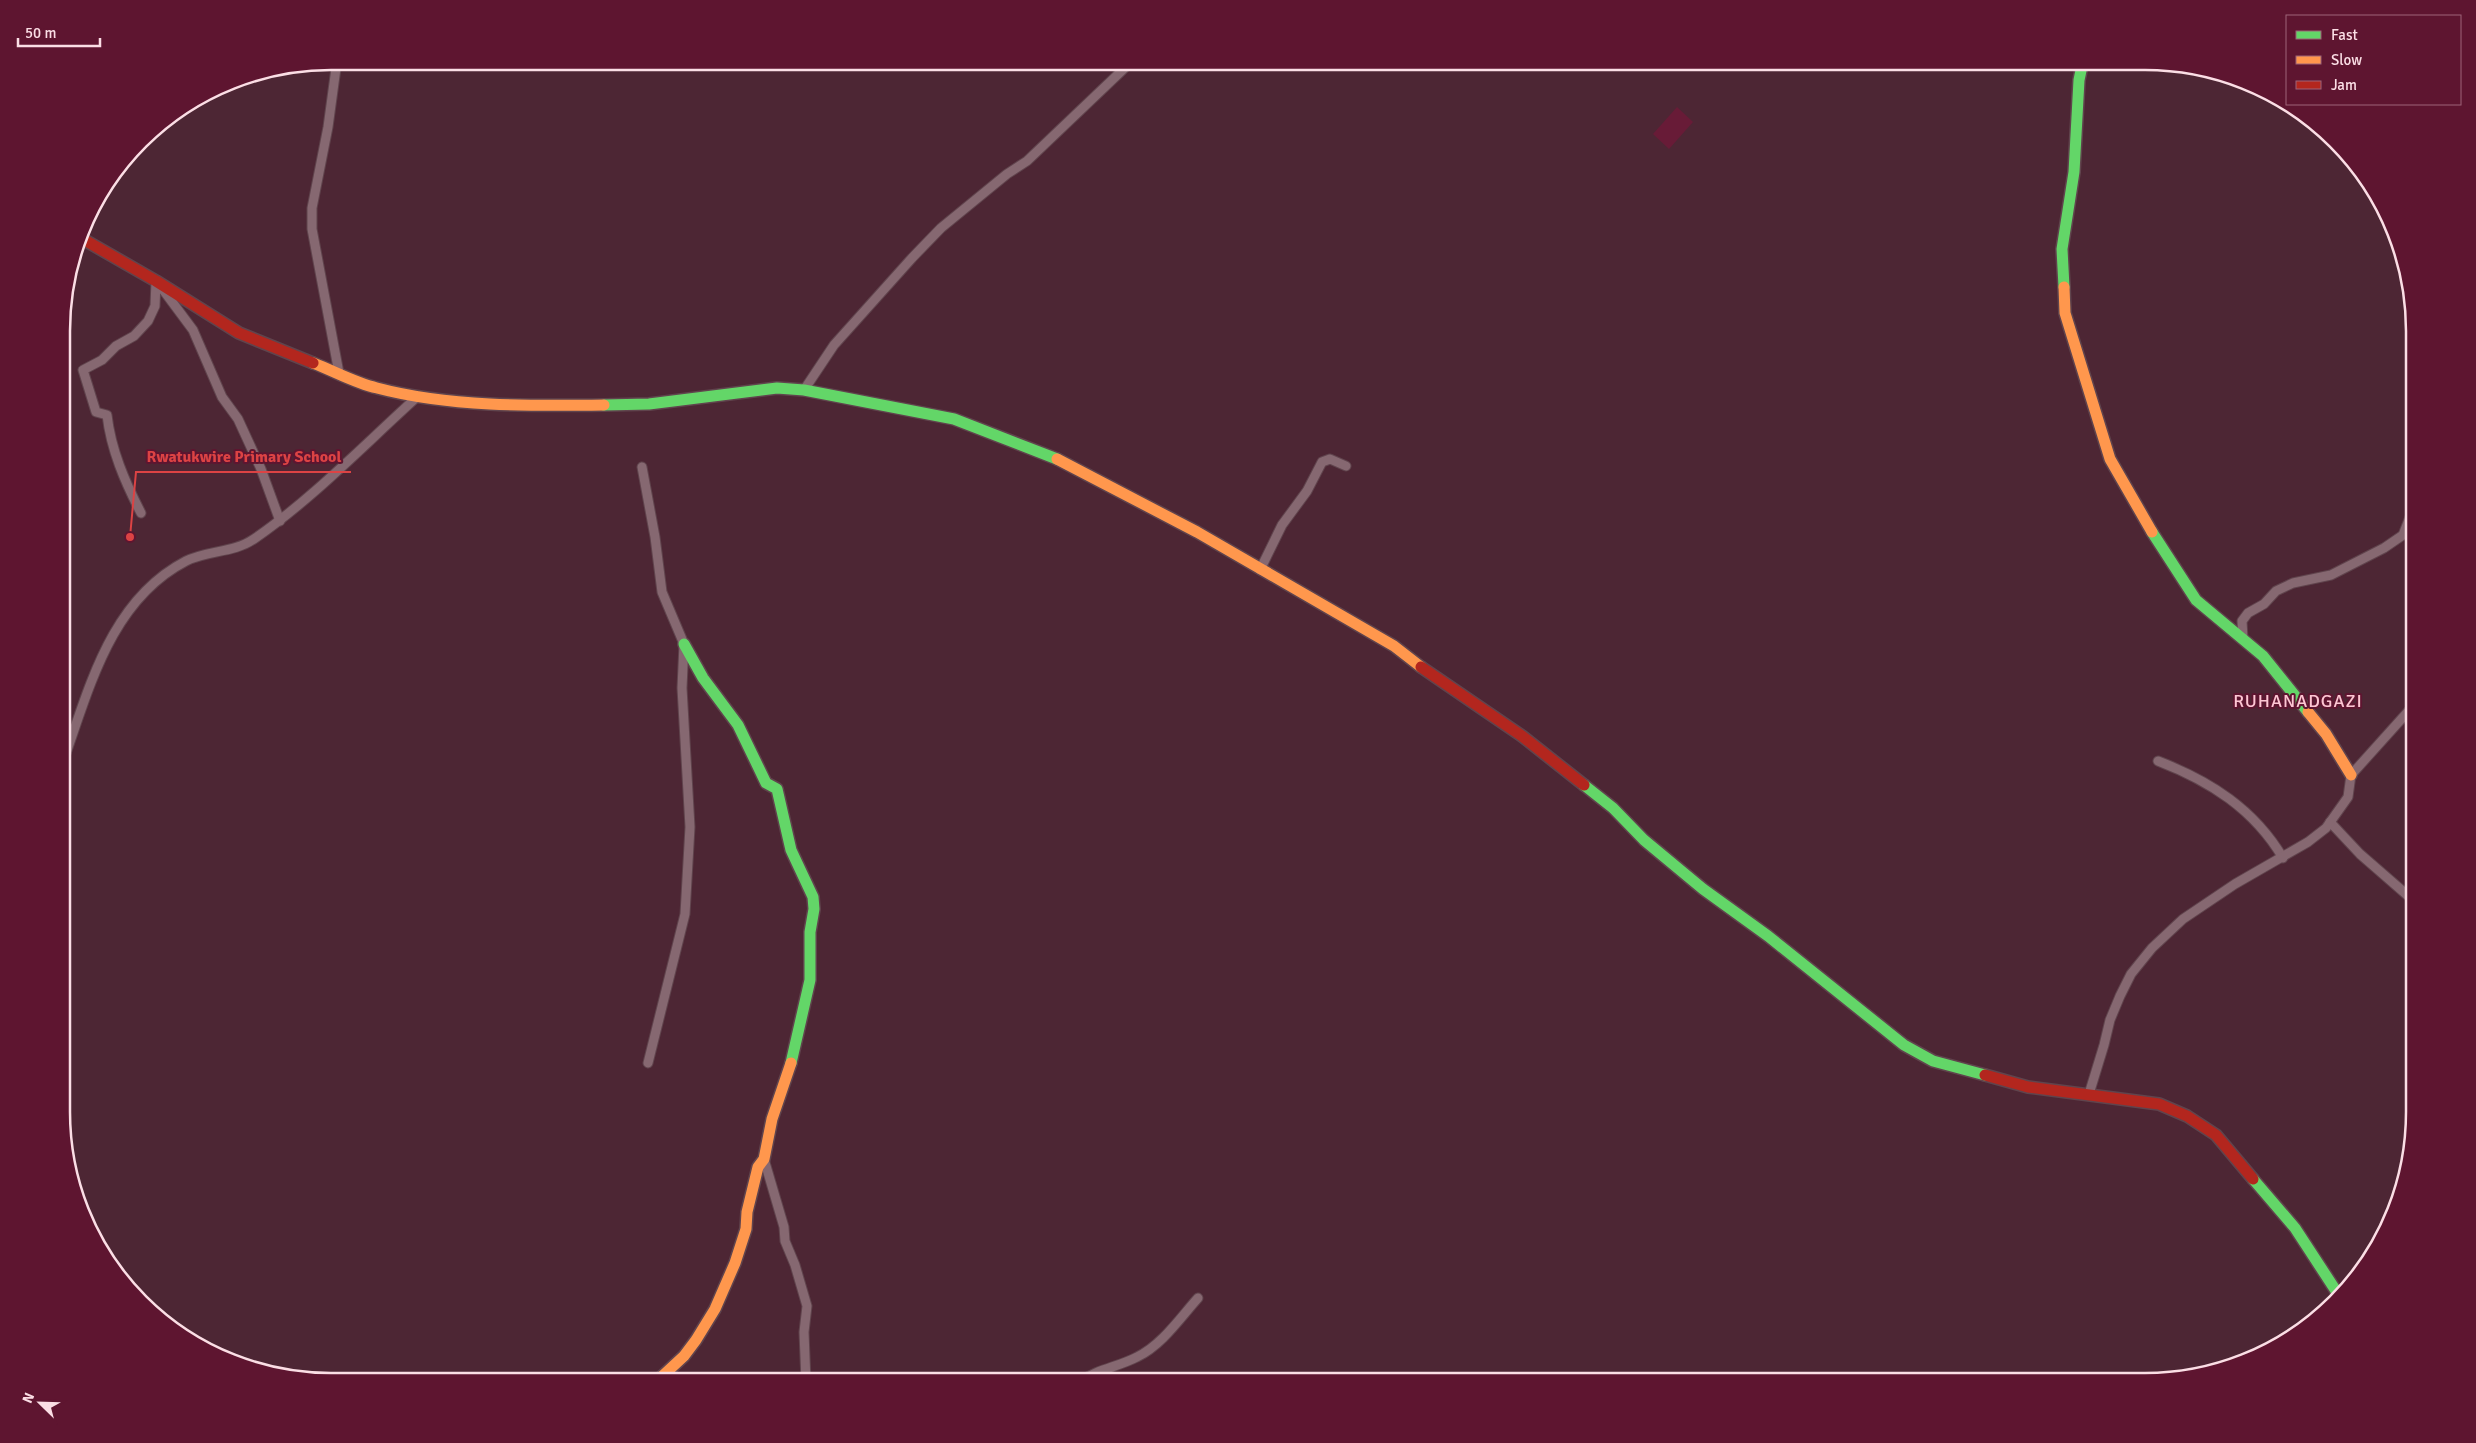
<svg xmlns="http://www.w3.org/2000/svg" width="2476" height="1443" viewBox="0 0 2476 1443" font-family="Signika,sans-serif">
<rect width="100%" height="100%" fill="#4d2634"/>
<!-- built -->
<path fill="#681b37" d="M1677 107 1693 122 1669 149 1653 134Z"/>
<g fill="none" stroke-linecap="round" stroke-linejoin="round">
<defs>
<g id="street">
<path d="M337 61 328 127 312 208V229L339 373"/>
<path d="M161 287 193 330 222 397 238 419 261 469 280 521"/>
<path d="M804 390 834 345 912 258 941 228 1007 174 1027 161 1132 61"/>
<path d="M642 467 655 537 662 592 684 644 682 688 690 827 685 914 648 1063"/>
<path d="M141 513C125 482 111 450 107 415L96 412 83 370 102 360 116 346 134 336 148 321 155 306 156 281"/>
<path d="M1260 570 1282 525 1307 491 1322 462 1330 459 1346 466"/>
<path d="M2243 639 2242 621 2248 613 2264 604 2276 591 2293 583 2331 575 2384 548 2403 535 2414 507"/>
<path d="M64 759C90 686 111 600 186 561 208 550 234 553 254 539 311 500 365 444 417 397"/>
<path d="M2158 761C2210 781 2254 809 2283 858"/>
<path d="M2330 822 2360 854 2414 901"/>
<path d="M2089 1094 2104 1045 2110 1020 2120 996 2131 974 2152 948 2183 919 2235 884 2308 842 2326 828 2348 797 2351 775 2414 705"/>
<path d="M764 1159 784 1227 785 1241 795 1265 807 1306 804 1332 806 1382"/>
<path d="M1080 1382C1097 1369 1118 1367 1137 1357 1162 1345 1180 1318 1198 1298"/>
</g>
<g id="fast">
<path d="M2064 287 2062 249 2074 172 2079 80 2083 61"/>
<path d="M604 405 649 404 777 388 804 390 954 419 1057 459"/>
<path d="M2152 532 2196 600 2263 656 2308 712"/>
<path d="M684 644 703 678 738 725 766 783 777 789 791 850 813 897 814 909 810 932V980L791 1063"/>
<path d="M1584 785 1613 808 1644 840 1703 889 1768 936 1904 1045 1933 1061 1985 1075"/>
<path d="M2253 1179 2295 1228 2340 1297"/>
</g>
<g id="slow">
<path d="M2064 287 2065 313 2110 459 2152 532"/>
<path d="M313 363C334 371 355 383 377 388 449 407 530 406 604 405"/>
<path d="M1057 459 1197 532 1394 646 1421 667"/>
<path d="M2308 712 2326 734 2351 775"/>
<path d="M656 1382 684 1356 696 1340 715 1309 735 1263 746 1229 747 1212 758 1167 764 1159 772 1119 791 1063"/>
</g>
<g id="jam">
<path d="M81 238 156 281 239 333 313 363"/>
<path d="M1421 667 1522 736 1584 785"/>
<path d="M1985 1075 2028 1087 2159 1104 2187 1116 2216 1135 2253 1179"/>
</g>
</defs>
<!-- street casing -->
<use href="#street" stroke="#60444d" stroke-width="11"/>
<!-- fast casing -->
<use href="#fast" stroke="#60444d" stroke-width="14"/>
<!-- slow casing -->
<use href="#slow" stroke="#60444d" stroke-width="14"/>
<!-- jam casing -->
<use href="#jam" stroke="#60444d" stroke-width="14"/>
<!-- street -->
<use href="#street" stroke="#866871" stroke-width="9"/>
<!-- fast -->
<use href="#fast" stroke="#63d668" stroke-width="11"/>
<!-- slow -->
<use href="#slow" stroke="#ff974d" stroke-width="11"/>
<!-- jam -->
<use href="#jam" stroke="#b3261e" stroke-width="11"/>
</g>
<g text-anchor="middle" stroke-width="4" stroke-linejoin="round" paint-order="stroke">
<!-- quarter labels -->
<g font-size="18" letter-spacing="1" fill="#fdc6d3" stroke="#5e1530">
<text x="2298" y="707">RUHANADGAZI</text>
</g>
</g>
<!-- crop -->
<path d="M0 0H2476V1443H0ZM331 70H2145A261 261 0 0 1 2406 331V1112A261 261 0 0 1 2145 1373H331A261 261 0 0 1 70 1112V331A261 261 0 0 1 331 70Z" fill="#5e1530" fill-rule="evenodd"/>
<path fill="none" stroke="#fbdee5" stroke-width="2.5" d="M331 70H2145A261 261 0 0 1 2406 331V1112A261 261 0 0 1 2145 1373H331A261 261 0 0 1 70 1112V331A261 261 0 0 1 331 70Z"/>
<!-- callouts -->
<path fill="none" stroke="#dc4344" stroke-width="2" d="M130 537L136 472H351"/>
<circle fill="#dc4344" stroke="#5e1530" stroke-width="2" cx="130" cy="537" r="5"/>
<g font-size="16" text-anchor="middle" font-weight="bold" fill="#dc4344" stroke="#5e1530" stroke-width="4" stroke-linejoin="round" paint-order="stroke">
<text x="244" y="462">Rwatukwire Primary School</text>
</g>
<!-- legend -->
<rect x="2286" y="15" width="175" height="90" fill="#5e1530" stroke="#9d6578"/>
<rect x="2296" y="31" width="25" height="8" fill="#63d668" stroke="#9d6578"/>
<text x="2331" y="40" font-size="15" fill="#fbdee5">Fast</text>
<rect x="2296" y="56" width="25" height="8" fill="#ff974d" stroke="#9d6578"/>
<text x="2331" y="65" font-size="15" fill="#fbdee5">Slow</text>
<rect x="2296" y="81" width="25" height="8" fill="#b3261e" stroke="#9d6578"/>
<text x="2331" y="90" font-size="15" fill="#fbdee5">Jam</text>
<!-- north arrow -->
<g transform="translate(40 1403) rotate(293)" stroke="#5e1530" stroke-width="4" paint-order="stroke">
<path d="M0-4L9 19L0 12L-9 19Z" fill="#fbdee5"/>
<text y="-8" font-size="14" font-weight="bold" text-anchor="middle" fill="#fbdee5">N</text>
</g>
<!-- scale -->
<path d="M18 38v8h82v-8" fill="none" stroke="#fbdee5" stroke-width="2.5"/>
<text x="25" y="38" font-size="15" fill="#fbdee5" stroke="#5e1530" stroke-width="4" paint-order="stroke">50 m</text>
</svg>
